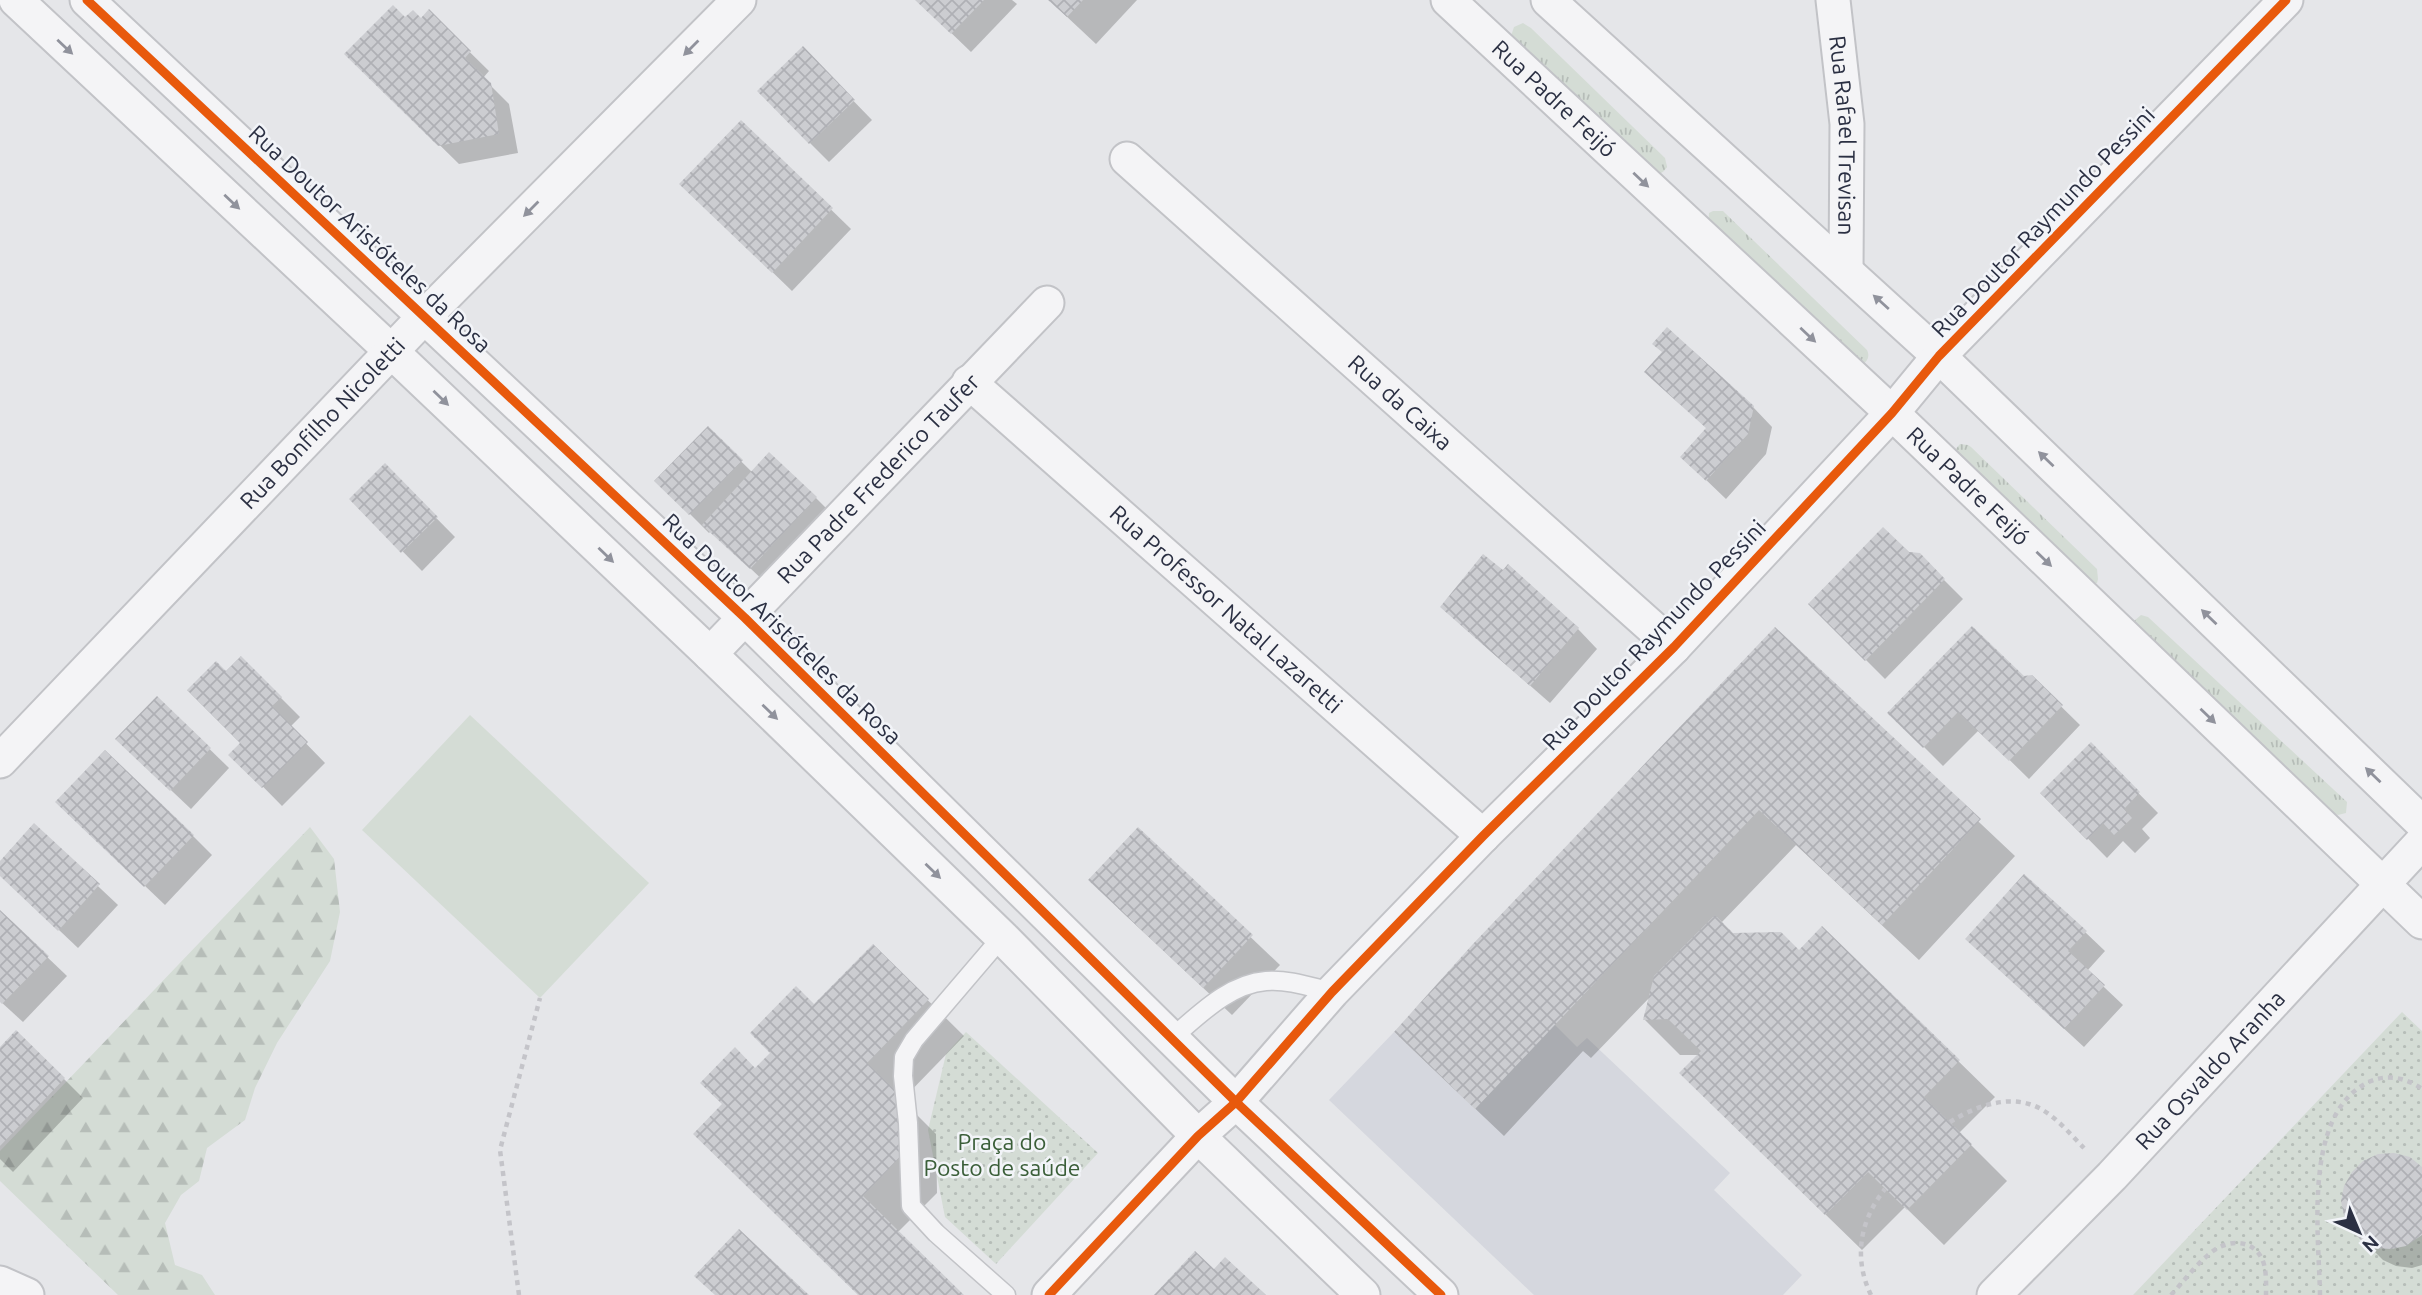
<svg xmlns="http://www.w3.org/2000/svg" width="2422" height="1295" viewBox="0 0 2422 1295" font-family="Ubuntu,sans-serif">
<defs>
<pattern id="grass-tufts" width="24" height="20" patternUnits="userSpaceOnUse" patternTransform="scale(1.75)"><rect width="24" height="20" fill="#d4dcd5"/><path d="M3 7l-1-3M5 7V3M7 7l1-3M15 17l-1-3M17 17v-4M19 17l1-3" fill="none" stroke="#b6bdb8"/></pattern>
<pattern id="forest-firs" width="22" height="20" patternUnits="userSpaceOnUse" patternTransform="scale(1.75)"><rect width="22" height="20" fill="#d4dcd5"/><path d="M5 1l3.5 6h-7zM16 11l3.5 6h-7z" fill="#b6bdb8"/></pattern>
<pattern id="park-dots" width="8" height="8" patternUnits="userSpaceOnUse" patternTransform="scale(1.75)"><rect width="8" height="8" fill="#d4dcd5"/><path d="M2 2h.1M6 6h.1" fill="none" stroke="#b6bdb8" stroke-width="1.8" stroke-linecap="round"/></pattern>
<pattern id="building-cross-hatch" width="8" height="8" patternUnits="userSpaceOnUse" patternTransform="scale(1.75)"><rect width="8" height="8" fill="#cccdd1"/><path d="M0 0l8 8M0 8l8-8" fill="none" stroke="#afb0b5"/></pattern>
</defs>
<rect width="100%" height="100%" fill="#e5e6e9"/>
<!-- built -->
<path fill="#d5d7de" d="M1554 1024 1577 1047 1587 1038 1730 1173 1714 1190 1802 1275 1783 1295H1534L1329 1100 1394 1032 1475 1109Z"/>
<!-- grass -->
<g fill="url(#grass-tufts)">
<path d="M1523 23 1531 28 1665 158 1667 167C1663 173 1661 174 1654 174L1512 40 1511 36 1514 27Z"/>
<path d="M1713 211H1723L1726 214 1867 350C1870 356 1868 361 1862 365L1708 226 1709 213Z"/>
<path d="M1960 444 1968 445 1971 447 2097 569 2098 579 2097 583 2093 584 1955 458V450Z"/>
<path d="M2141 615 2148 617 2347 802 2346 813 2338 815 2332 812 2136 630 2134 621Z"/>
</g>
<!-- forest -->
<path fill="url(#forest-firs)" d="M310 827 334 859 340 912 330 961 277 1043 255 1088 245 1120 207 1148 199 1181 181 1195 165 1223 175 1265 202 1275 215 1295H118L0 1181V1151Z"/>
<!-- park -->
<g fill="url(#park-dots)">
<path d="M2402 1012 2422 1031V1295H2133Z"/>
<path d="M966 1032 1098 1153 996 1264 945 1217 928 1130 946 1054Z"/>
</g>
<!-- pitch -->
<path fill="#d4dcd5" d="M470 715 649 883 540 998 362 830Z"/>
<!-- shadow -->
<g fill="#0003">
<path d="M917 0H1012L1017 4 971 52Z"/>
<path d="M1049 0H1137L1096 44Z"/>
<path d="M429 12 489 71 483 78 509 104 518 153 459 164 347 54 405 20H421Z"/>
<path d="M803 49 872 120 829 162 810 143Z"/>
<path d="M741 122 851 229 792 291 701 203Z"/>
<path d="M1664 353 1753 407 1772 427 1766 454 1726 499 1702 476 1707 429Z"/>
<path d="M708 429 753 473 816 498 835 517 770 587 711 531 709 533 657 481Z"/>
<path d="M385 466 455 537 422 571 351 499Z"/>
<path d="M1908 553 1919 555 1963 599 1885 679 1810 604Z"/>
<path d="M1462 626 1578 629 1597 649 1550 703Z"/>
<path d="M1775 630 2015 856 1919 960 1796 845 1721 923 1733 934 1799 952 1822 928 1995 1097 1959 1133 2007 1181 1944 1245 1905 1207 1862 1250 1717 1109 1700 1055H1680L1645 1020 1651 996 1591 1058 1583 1051 1504 1136 1424 1060Z"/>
<path d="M241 658 300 717 290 727 325 763 282 806 231 754 242 743 226 673Z"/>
<path d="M2031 677 2080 725 2029 779 1979 730 1943 766 1890 713Z"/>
<path d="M157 698 229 768 191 809 137 758Z"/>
<path d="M2091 745 2158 813 2142 829 2150 838 2135 853 2123 841 2107 858 2043 793Z"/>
<path d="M77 821 193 836 212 855 165 905Z"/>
<path d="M34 826 118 905 78 948 0 874V863Z"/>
<path d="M1138 830 1280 965 1232 1015 1118 908Z"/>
<path d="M0 912 67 976 23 1022 0 1001Z"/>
<path d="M2085 932 2105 951 2087 971 2123 1005 2084 1047 1987 958Z"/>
<path d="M873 946 964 1036 902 1100 936 1134 937 1193 898 1232 962 1295H859L755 1070Z"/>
<path d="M0 1050 64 1079 83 1098 13 1172 0 1159Z"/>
<path d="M2422 1169V1265L2412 1268 2396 1266 2383 1260 2352 1229Z"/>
</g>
<!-- building -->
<g fill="url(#building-cross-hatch)">
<path d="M915 0H984L951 34Z"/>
<path d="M1048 0H1083L1067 17Z"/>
<path d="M393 5 405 17 413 10 421 18 429 9 471 51 465 58 491 83 499 134 438 146 344 54Z"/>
<path d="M803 46 855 100 809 144 757 91Z"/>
<path d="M741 120 833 208 772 273 679 184Z"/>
<path d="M1667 327 1754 406 1748 434 1706 481 1680 457 1706 428 1644 372 1662 352 1652 344Z"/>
<path d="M708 426 743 460 689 515 654 481Z"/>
<path d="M769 452 817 497 750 569 702 525Z"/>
<path d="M385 463 438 517 401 553 349 499Z"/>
<path d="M1883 527 1909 552 1920 553 1945 579 1865 661 1808 604Z"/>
<path d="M1483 554 1503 570 1508 564 1579 628 1530 686 1440 607Z"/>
<path d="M1972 626 2024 676 2032 675 2063 705 2009 761 1958 712 1923 748 1887 713Z"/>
<path d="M1775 627 1981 819 1882 925 1759 810 1475 1109 1394 1032 1472 945Z"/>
<path d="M241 656 282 697 272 706 308 742 262 788 228 755 240 743 187 690 216 661 226 671Z"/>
<path d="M157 696 211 748 170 791 115 739Z"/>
<path d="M2091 742 2140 792 2124 809 2132 818 2114 835 2103 823 2087 840 2040 793Z"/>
<path d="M105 750 194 835 144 887 55 802Z"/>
<path d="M34 823 100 884 58 931 0 876V861Z"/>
<path d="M1138 827 1253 935 1203 988 1088 880Z"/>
<path d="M2024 874 2087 931 2068 951 2105 985 2064 1029 1965 939Z"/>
<path d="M0 910 49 956 2 1004 0 1002Z"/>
<path d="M1715 915 1733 933 1781 932 1799 950 1822 926 1960 1060 1924 1097 1972 1144 1907 1210 1868 1172 1825 1215 1679 1073 1701 1051 1668 1019 1643 1020 1654 976Z"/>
<path d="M873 944 929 999 867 1063 901 1096V1156L863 1196 964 1295H858L693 1134 722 1104 700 1083 735 1047 755 1068 770 1053 750 1033 796 986 814 1004Z"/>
<path d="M16 1030 65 1078 0 1146V1047Z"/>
<path d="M2394 1153 2410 1157 2422 1167V1235L2406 1246 2391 1249 2376 1248 2362 1241 2351 1230 2344 1216 2341 1201 2344 1186 2352 1172 2363 1161 2378 1154Z"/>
<path d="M739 1229 809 1295H715L694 1276Z"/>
<path d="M1195 1251 1214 1269 1225 1257 1266 1295H1154Z"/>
</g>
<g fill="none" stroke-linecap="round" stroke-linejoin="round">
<defs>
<g id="lane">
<path d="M1002 937 914 1040 904 1057 903 1076 908 1123 911 1206 936 1233 1006 1295"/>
<path d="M1173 1037C1200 1014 1229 984 1266 981 1288 979 1311 987 1332 992"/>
</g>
<g id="street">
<path d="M16 0 391 351 710 654 1002 937 1198 1136 1363 1295"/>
<path d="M87 0 745 618 1236 1102 1441 1295"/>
<path id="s1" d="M1448 0 1892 413 2422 922"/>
<path d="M1548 0 1939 356 2422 823"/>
<path id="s2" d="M1833 0 1847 124 1846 271"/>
<path id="s3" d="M1127 159 1674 647"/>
<path id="s4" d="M969 382 1483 836"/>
<path id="s5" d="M710 654 1047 303"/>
<path id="s6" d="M0 761 425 316 739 0"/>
<path d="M0 1283 27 1295"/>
<path d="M1049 1295 1198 1136 1236 1102 1332 992 1483 836 1674 647 1892 413 1939 356 2286 0"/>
<path id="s7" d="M1994 1295 2112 1176 2422 842"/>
</g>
</defs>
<!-- lane casing -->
<use href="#lane" stroke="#c2c3c7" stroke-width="21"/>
<!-- street casing -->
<use href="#street" stroke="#c2c3c7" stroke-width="37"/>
<!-- path -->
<g stroke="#c4c4c9" stroke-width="4.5" stroke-dasharray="5 5" stroke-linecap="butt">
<path d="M1950 1122C1972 1108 2003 1096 2029 1104 2051 1110 2069 1133 2084 1148"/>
<path d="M519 1295 500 1150 540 998"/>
<path d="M1871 1295C1853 1258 1860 1220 1885 1189"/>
<path d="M2171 1295C2184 1281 2197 1263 2213 1251 2228 1240 2251 1239 2261 1257 2267 1267 2266 1284 2266 1295"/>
<path d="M2320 1295C2319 1233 2302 1111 2371 1081 2388 1074 2407 1078 2422 1089"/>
</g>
<!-- lane -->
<use href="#lane" stroke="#f4f4f6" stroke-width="18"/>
<!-- street -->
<use href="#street" stroke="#f4f4f6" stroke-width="33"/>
<defs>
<g id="cycleway">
<path d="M87 0 745 618 1236 1102 1441 1295"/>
<path d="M1049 1295 1198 1136 1236 1102 1332 992 1483 836 1674 647 1892 413 1939 356 2286 0"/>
</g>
</defs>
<!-- cycleway casing -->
<use href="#cycleway" stroke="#f2f4f8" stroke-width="13"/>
<!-- cycleway -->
<use href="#cycleway" stroke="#e8590c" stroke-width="9"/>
</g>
<!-- one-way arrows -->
<defs><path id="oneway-solid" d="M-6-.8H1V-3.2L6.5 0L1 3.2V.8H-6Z" transform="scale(1.75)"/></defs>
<g fill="#90929c">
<use href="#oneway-solid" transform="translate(65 47) rotate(43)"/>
<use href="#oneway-solid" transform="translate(691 48) rotate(135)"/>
<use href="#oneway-solid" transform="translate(1641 180) rotate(43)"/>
<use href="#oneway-solid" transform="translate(232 202) rotate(43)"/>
<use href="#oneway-solid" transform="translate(531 209) rotate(135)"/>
<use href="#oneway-solid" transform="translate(1881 302) rotate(-138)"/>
<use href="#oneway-solid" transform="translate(1808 335) rotate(43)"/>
<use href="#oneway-solid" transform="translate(441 398) rotate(44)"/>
<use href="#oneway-solid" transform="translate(2046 459) rotate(-136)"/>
<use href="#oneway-solid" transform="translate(606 555) rotate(44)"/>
<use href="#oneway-solid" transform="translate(2044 559) rotate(44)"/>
<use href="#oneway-solid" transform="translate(2209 617) rotate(-136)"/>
<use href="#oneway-solid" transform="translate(770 712) rotate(44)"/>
<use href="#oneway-solid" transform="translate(2208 716) rotate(44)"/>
<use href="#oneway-solid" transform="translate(2373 775) rotate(-136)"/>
<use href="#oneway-solid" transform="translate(933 871) rotate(44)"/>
</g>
<g text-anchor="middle" stroke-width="5" stroke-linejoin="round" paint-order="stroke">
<!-- street labels -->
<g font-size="23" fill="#2b3043" stroke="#f2f4f8">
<text dy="8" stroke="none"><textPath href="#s1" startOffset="145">Rua Padre Feijó</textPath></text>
<text dy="8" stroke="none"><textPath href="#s2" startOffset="136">Rua Rafael Trevisan</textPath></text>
<text transform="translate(2043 222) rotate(-46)" y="8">Rua Doutor Raymundo Pessini</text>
<text transform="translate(370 239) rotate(43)" y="8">Rua Doutor Aristóteles da Rosa</text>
<text dy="8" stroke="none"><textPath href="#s3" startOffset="366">Rua da Caixa</textPath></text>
<text dy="8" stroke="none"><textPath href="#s6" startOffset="467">Rua Bonfilho Nicoletti</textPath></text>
<text dy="8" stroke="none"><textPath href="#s5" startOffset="243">Rua Padre Frederico Taufer</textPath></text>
<text dy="8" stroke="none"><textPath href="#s1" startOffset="712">Rua Padre Feijó</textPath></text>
<text dy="8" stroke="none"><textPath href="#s4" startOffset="343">Rua Professor Natal Lazaretti</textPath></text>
<text transform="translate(782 629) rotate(44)" y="8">Rua Doutor Aristóteles da Rosa</text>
<text transform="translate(1654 635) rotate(-46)" y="8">Rua Doutor Raymundo Pessini</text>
<text dy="8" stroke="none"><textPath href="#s7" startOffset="312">Rua Osvaldo Aranha</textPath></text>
</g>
<!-- park labels -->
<g font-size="23" fill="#3a5e38" stroke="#f2f4f8">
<text x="1002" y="1150">Praça do<tspan x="1002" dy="26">Posto de saúde</tspan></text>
</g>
</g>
<!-- north arrow -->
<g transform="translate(2359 1232) rotate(136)" stroke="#f2f4f8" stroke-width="5" paint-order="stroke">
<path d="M0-5L12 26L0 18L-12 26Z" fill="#2b3043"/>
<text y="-10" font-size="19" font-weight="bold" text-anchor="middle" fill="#2b3043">N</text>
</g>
</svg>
